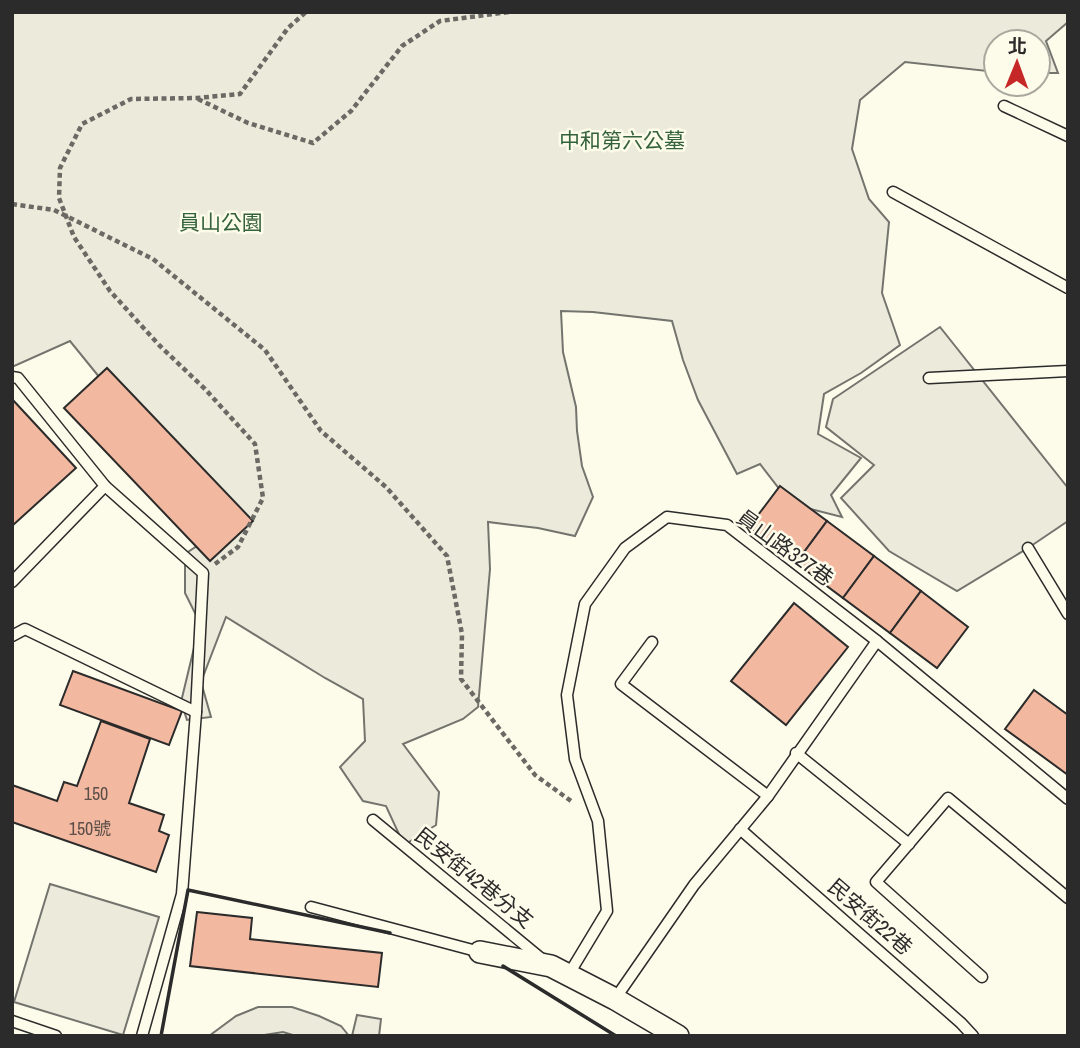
<svg xmlns="http://www.w3.org/2000/svg" width="1080" height="1048" viewBox="0 0 1080 1048" font-family="'Archivo Narrow','Noto Sans TC',sans-serif">
<rect width="100%" height="100%" fill="#fdfbea"/>
<!-- green -->
<g fill="#ecebdb" stroke="#74746e" stroke-width="2">
<path d="M12 12H1068V22L1046 41 1058 73H1038V42H996V72L905 62 860 100 852 149 869 199 889 222 882 293 900 345 861 373 824 394 818 434 861 458 831 495 842 517 791 504 760 464 737 474 698 400 683 360 672 321 593 312 561 311 563 352 576 407 577 431 582 466 593 497 575 536 538 528 488 522 490 569 478 707 463 719 403 744 439 792 436 825 404 845 386 806 363 801 340 767 365 741 363 699 325 678 226 617 201 682 211 717 187 720 181 702 200 623 185 593V554L231 523 100 378 70 341 12 367Z"/>
<path d="M50 884 159 917 123 1035 14 1002Z"/>
<path d="M258 1007H292L319 1016 341 1026 349 1036H296L283 1032 258 1036H209L236 1016Z"/>
<path d="M357 1015 381 1019 379 1036H352Z"/>
</g>
<!-- parking -->
<path fill="#eceadb" stroke="#74746e" stroke-width="2" d="M940 327 1068 488V521L1028 548 957 591 889 551 841 498 874 465 826 427 833 399Z"/>
<!-- building -->
<g fill="#f2b8a0" stroke="#2b2b2b" stroke-width="2">
<path d="M107 368 253 521 210 561 64 408Z"/>
<path d="M12 399 76 468 12 526Z"/>
<path d="M780 486 827 521 796 563 749 527Z"/>
<path d="M827 521 874 556 843 598 796 563Z"/>
<path d="M874 556 921 591 890 633 843 598Z"/>
<path d="M921 591 968 627 937 668 890 633Z"/>
<path d="M794 603 848 647 786 725 731 681Z"/>
<path d="M73 671 182 711 169 745 60 705Z"/>
<path d="M1034 690 1068 715V775L1005 729Z"/>
<path d="M101 721 150 739 129 803 164 815 159 831 169 835 156 872 12 822V785L57 801 64 782 77 786Z"/>
<path d="M197 912 252 918 250 939 382 953 378 987 190 966Z"/>
</g>
<g fill="none" stroke-linecap="round" stroke-linejoin="round">
<defs>
<g id="service">
<path d="M1004 106 1068 136"/>
<path d="M893 192 1068 288"/>
<path d="M12 377 18 378 105 486 203 573 196 712 182 894 142 1036"/>
<path d="M929 378 1068 371"/>
<path d="M1028 548 1068 614"/>
<path d="M12 582 105 486"/>
<path d="M12 636 25 629 196 712"/>
<path d="M652 642 621 684 768 796"/>
<path d="M796 753 909 844"/>
<path d="M373 820 543 960"/>
<path d="M740 829 961 1023 973 1036"/>
<path d="M311 907 480 952"/>
<path d="M569 974 607 911 598 821 575 759 567 695 585 604 625 548 667 517 727 525 877 641 1068 799"/>
<path d="M982 977 876 882 948 798 1068 898"/>
<path d="M615 999 694 885 768 796 877 641"/>
<path d="M12 1021 56 1036"/>
</g>
<path id="minor" d="M480 952 551 966 615 999 678 1036"/>
</defs>
<!-- service casing -->
<use href="#service" stroke="#2b2b2b" stroke-width="13"/>
<!-- minor casing -->
<use href="#minor" stroke="#2b2b2b" stroke-width="24"/>
<!-- path -->
<g stroke="#6a6964" stroke-width="4.5" stroke-dasharray="5 3.5" stroke-linecap="butt">
<path d="M198 99 248 123 313 143 351 111 402 46 440 21 509 12"/>
<path d="M12 204 54 210 153 259 265 350 321 431 386 487 447 556 462 634 461 679 535 775 571 801"/>
<path d="M215 564 238 547 263 498 255 444 205 389 159 345 110 291 74 237 59 198 60 168 82 124 131 99 197 98 240 94 288 28 306 12"/>
</g>
<!-- service -->
<use href="#service" stroke="#fdfbea" stroke-width="10"/>
<!-- minor -->
<use href="#minor" stroke="#fdfbea" stroke-width="21"/>
<!-- wall -->
<g stroke="#2b2b2b" stroke-width="3.5">
<path d="M503 966 616 1036"/>
<path d="M161 1036 188 890 390 933"/>
</g>
</g>
<g text-anchor="middle" stroke-width="5" stroke-linejoin="round" paint-order="stroke">
<!-- number labels -->
<g font-size="18" fill="#5d4e48">
<text x="96" y="800">150</text>
<text x="90" y="835">150號</text>
</g>
<!-- park labels -->
<g font-size="21" fill="#34623c" stroke="#fdfbea">
<text x="622" y="148">中和第六公墓</text>
<text x="221" y="230">員山公園</text>
</g>
<!-- street labels -->
<g font-size="21" fill="#2b2b2b" stroke="#fdfbea">
<text transform="translate(785 548) rotate(36)" y="7">員山路327巷</text>
<text transform="translate(474 878) rotate(39)" y="7">民安街42巷分支</text>
<text transform="translate(870 917) rotate(41)" y="7">民安街22巷</text>
</g>
</g>
<!-- border -->
<rect width="1080" height="1048" fill="none" stroke="#2b2b2b" stroke-width="28"/>
<!-- north arrow -->
<g transform="translate(1017 63) rotate(1)"><circle r="33" fill="#fdfbea" stroke="#a9a89e" stroke-width="2"/>
<path d="M0-5L12 26L0 18L-12 26Z" fill="#c62828"/>
<text y="-10" font-size="19" font-weight="bold" text-anchor="middle" fill="#2b2b2b">北</text>
</g>
</svg>
